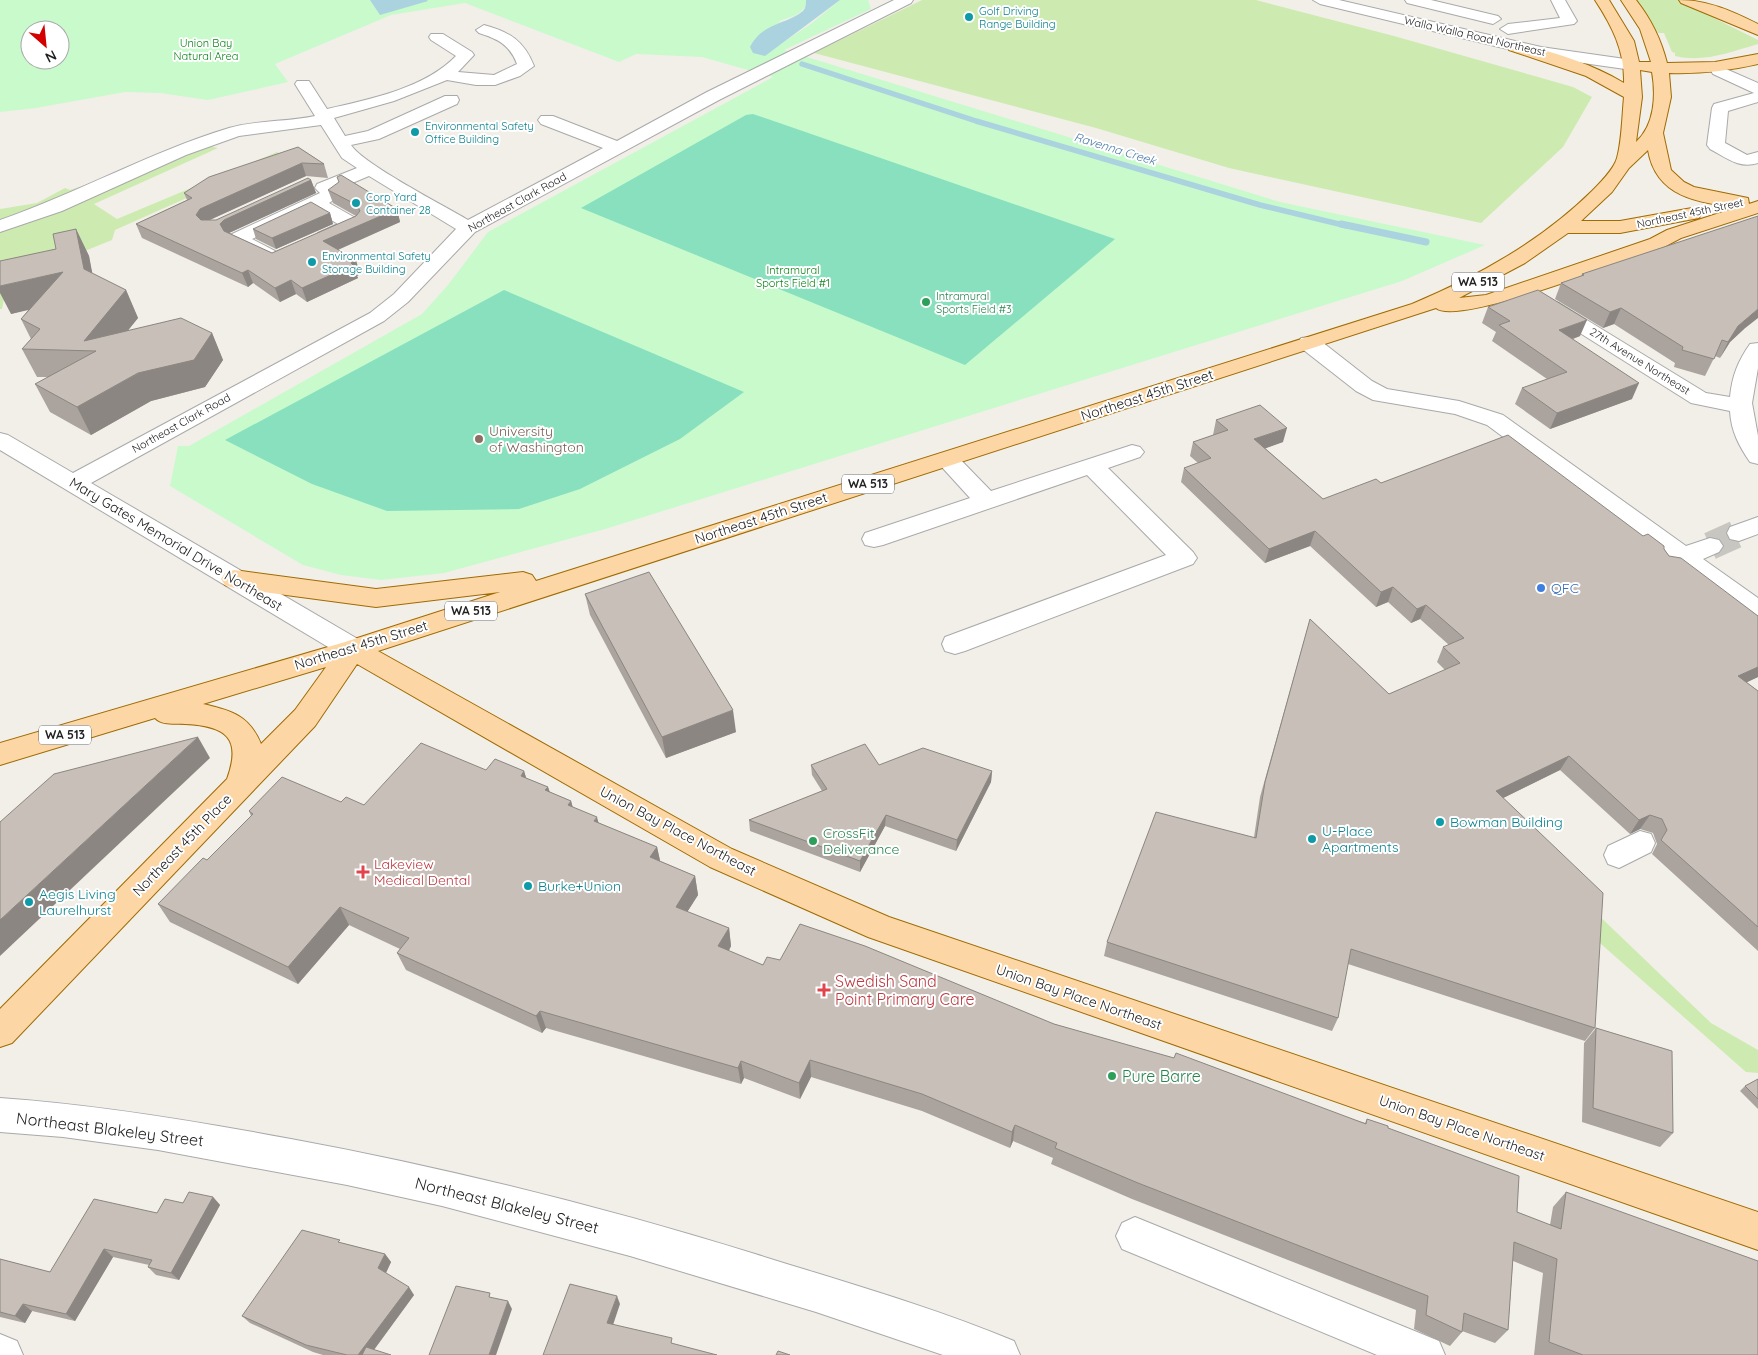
<svg xmlns="http://www.w3.org/2000/svg" width="1758" height="1355" viewBox="0 0 1758 1355" font-family="Quicksand,sans-serif">
<rect width="100%" height="100%" fill="#f2efe9"/>
<!-- grass -->
<g fill="#cdebb0">
<path d="M922 0H1256L1394 36 1573 87 1592 97 1563 147 1481 223 1229 168 1096 128 814 53Z"/>
<path d="M1637 0H1678L1758 40V44C1731 52 1703 63 1675 56V53L1672 52 1664 33H1658Z"/>
<path d="M226 138 210 146 218 148 94 204 117 219 277 152 283 155 115 230 112 240 65 259 6 288 2 309H0V209L37 203 65 188 70 190Z"/>
<path d="M1592 909 1711 1023 1758 1050V1073L1746 1072 1592 936Z"/>
</g>
<!-- park -->
<path fill="#c8facc" fill-rule="evenodd" d="M0 0H806C808 13 790 17 780 21L766 54 812 23 840 0H868L871 9 784 50 1280 202 1485 245 1402 281 605 529 444 573 381 580 341 575 303 565 170 486 178 446H189L422 314 448 285 488 232 773 77 702 57 636 54 619 62 465 3 391 15 275 64 288 82 208 100 160 93 125 92 36 108 0 112ZM30 30H60V60H30Z"/>
<!-- pitch -->
<g fill="#88e0be">
<path d="M753 114 1115 239 965 365 581 208 746 115Z"/>
<path d="M504 290 744 392 680 439 580 489 519 509 387 511 312 484 225 440Z"/>
</g>
<!-- water -->
<g fill="#aad3df">
<path d="M370 0H427L428 1 380 15Z"/>
<path d="M806 0H840L765 56 753 53 750 47C763 22 786 25 803 11 806 8 806 3 806 0Z"/>
</g>
<g fill="none" stroke-linecap="round" stroke-linejoin="round">
<!-- stream-far1 -->
<path stroke="#aad3df" stroke-width="5.5" d="M802 64 976 121 1260 205 1347 226"/>
<!-- stream -->
<path stroke="#aad3df" stroke-width="7" d="M1341 224 1426 242"/>
<!-- minor-tunnel -->
<path stroke="#c8c6c1" stroke-width="28" stroke-dasharray="28 14" stroke-linecap="butt" d="M1710 546 1739 533"/>
<defs>
<g id="minor">
<path d="M894 0H913L911 3 719 100 475 232 408 302 384 321 91 483 363 642 366 649 363 656 353 659 343 656 0 450V433L8 435 73 473 370 313 394 294 456 229 369 176 338 189 342 194 329 203 359 220 362 224 359 228C346 234 332 245 318 241L315 237 318 233 338 224 314 210 252 239 275 251 278 255 275 259H261L230 243 227 239 230 235 320 193 315 188 317 184 357 168 342 158 321 125 239 136 186 155 62 211 0 232V220C78 193 150 152 229 128 257 120 286 122 315 116L295 84 297 81H309L327 109C371 99 425 88 456 56L431 40 429 37 431 34H443L472 52 474 55 458 72 494 75 517 64C510 45 498 39 479 33L476 30 484 25C510 32 524 41 534 66L520 76 495 85H476L447 80 394 101 334 118 345 136 368 131 445 96H457L459 100 457 104 379 139 351 145C363 164 445 206 468 220L603 148 541 124 538 120 541 116H553L617 141 707 92Z"/>
<path d="M1313 0H1339L1541 47 1632 60 1640 65 1632 70 1541 57 1320 4Z"/>
<path d="M1405 0H1431L1498 16 1501 19 1493 24 1407 3Z"/>
<path d="M1551 0H1565L1577 21 1574 24 1508 34 1500 29 1508 24 1560 18Z"/>
<path d="M1719 66 1758 83V102L1728 111 1725 143 1747 155 1758 152V163C1739 169 1727 158 1710 149L1707 145 1712 108 1714 104 1754 93 1713 74 1711 71 1713 68Z"/>
<path d="M1552 301 1559 303 1706 393 1730 397C1732 376 1738 361 1750 344L1758 343V368L1752 403 1758 436V464L1750 462C1739 446 1731 431 1730 411L1691 403 1545 311 1542 307 1545 303Z"/>
<path d="M1309 337 1317 338 1372 381 1387 389 1459 401 1503 415 1686 546 1710 538 1719 540 1723 546 1719 552 1703 559 1758 598V620L1749 617 1681 568 1670 572 1661 569 1657 563 1664 555 1487 425 1455 414 1373 400 1356 391 1301 348 1298 343 1301 338Z"/>
<path d="M1132 445 1140 447 1144 452 1140 457 1108 468 1193 552 1197 558 1193 564 965 651 955 654 945 651 942 644 945 637 1166 555 1087 475 883 545 874 547 865 545 862 539 865 533 970 498 939 464 935 459 939 454 947 452 955 454 991 491Z"/>
<path d="M1758 517V534L1739 541 1730 539 1727 533 1730 527Z"/>
<path d="M1640 831 1651 834 1655 843 1651 852 1619 868 1608 864 1604 855 1608 846Z"/>
<path d="M0 1098C98 1105 195 1121 291 1139 448 1168 603 1207 755 1254 841 1281 930 1306 1014 1341L1020 1355H943L816 1312 630 1256 442 1206 347 1185 158 1150 63 1137 0 1132Z"/>
<path d="M1135 1217 1439 1341 1445 1355H1377L1122 1249 1116 1236 1122 1223Z"/>
<path d="M0 1334 17 1341 23 1355H0Z"/>
</g>
<g id="major">
<path d="M1595 0H1609L1634 41 1639 62H1651L1640 29 1621 0H1636C1651 19 1661 39 1667 63L1715 62 1758 54V64C1728 71 1699 74 1669 73L1671 97 1663 133 1671 170 1684 182 1694 187 1748 198 1749 204 1758 201V213L1681 238 1664 247C1632 258 1457 327 1436 308L378 651 732 849 889 917 1758 1212V1250L868 937 710 867 357 664 315 726 12 1043 0 1047V1009L227 779C242 738 226 726 185 724 175 723 163 726 155 718L0 765V743L345 642 500 592 376 607 234 588 225 585 221 579 225 573 234 570 376 589 523 572 532 575 536 581 1412 304C1478 276 1540 242 1592 191 1600 183 1614 169 1617 158 1622 140 1622 117 1624 97L1586 76 1509 50 1507 47 1515 42C1553 52 1591 63 1624 83 1625 51 1612 26 1595 0ZM1640 70 1652 72C1656 95 1655 125 1636 142L1642 97ZM1648 150C1656 197 1698 203 1738 207L1667 230 1650 239 1486 295 1459 298 1525 263 1568 233H1620L1699 218 1701 214 1699 210 1692 208 1620 221H1581L1612 192 1629 168ZM326 667 295 710 261 744C249 715 232 711 203 704Z"/>
<path d="M1679 0C1708 0 1732 11 1758 24V35L1681 3Z"/>
</g>
</defs>
<!-- minor casing -->
<use href="#minor" stroke="#a9a9a9" stroke-width="2"/>
<!-- major casing -->
<use href="#major" stroke="#a06b00" stroke-width="2"/>
<!-- minor -->
<use href="#minor" fill="#fff" fill-rule="evenodd"/>
<!-- major -->
<use href="#major" fill="#fcd6a4" fill-rule="evenodd"/>
</g>
<!-- wall -->
<g fill="#aba49e">
<path d="M298 147 324 164 328 178 306 176 210 220H216L311 180 316 193 229 233 272 253 356 216 333 203 328 190 397 209 400 222 338 250 360 274 357 276 358 278 307 302 296 294 280 302 253 283 248 287 142 238 136 224 187 200 184 193Z"/>
<path d="M330 213 333 224 276 249 256 239 253 229Z"/>
<path d="M76 229 89 256 92 274 126 290 138 318 128 330 212 333 223 360 205 387 151 401 91 435 50 412 35 384 48 377H37L22 349 31 339 21 319 29 309 11 314 56 249Z"/>
<path d="M1582 274 1744 329 1730 342 1720 358 1715 356 1705 376 1674 367 1675 363 1614 324 1603 328 1555 299 1561 283 1581 276Z"/>
<path d="M1488 307 1580 336 1573 339 1632 399 1550 429 1515 404 1522 388 1547 379 1492 341 1496 332 1482 323Z"/>
<path d="M1216 420 1283 442 1265 448 1323 499 1381 483 1643 536 1664 549 1669 556 1758 616V677L1746 682 1758 691V951L1652 854 1657 844 1653 833 1640 829 1630 834 1560 770 1503 798 1595 1028 1585 1041 1348 964 1338 1018 1332 1031 1104 956 1107 942 1254 837 1260 797 1310 619 1389 694 1445 670 1437 662 1443 647 1449 645 1420 619 1411 623 1388 602 1376 607 1310 546 1265 563 1181 482 1184 468 1198 463 1190 456 1193 442 1213 435Z"/>
<path d="M585 594 736 732 666 758 590 615Z"/>
<path d="M811 765H879L992 771 991 782 956 851 885 826 860 872 750 831 749 820 822 791 812 775Z"/>
<path d="M486 770 524 771 526 778 548 787 550 792 571 801 573 808 599 823 657 847 660 861 695 876 698 895 687 912 729 928 731 946 729 951 763 965 780 960 1054 1024 1365 1123 1367 1119 1388 1128 1517 1212 1550 1225 1553 1207 1566 1192 1758 1355H1534L1543 1273 1513 1261 1508 1330 1495 1343 1462 1331V1332L1450 1346 1414 1329 1416 1310 1132 1199 1051 1164 1053 1158 1013 1141 1010 1148 922 1111 811 1077 800 1099 744 1078 741 1084 546 1028 542 1033 406 970 397 953 400 949 349 925 298 984 170 922 158 904 207 860 251 816 249 811 341 802 364 805Z"/>
<path d="M1596 1028 1673 1133 1660 1147 1582 1122 1584 1043Z"/>
<path d="M1758 1079V1109L1740 1091 1745 1086Z"/>
<path d="M213 1197 220 1205 179 1280 156 1275 148 1267 149 1265 113 1257 75 1321 32 1311 25 1323 0 1317V1259L50 1272 157 1213 183 1203Z"/>
<path d="M342 1243 385 1254 391 1262 386 1273 414 1295 374 1350 391 1355H323L313 1352 250 1323 242 1316Z"/>
</g>
<!-- shaded-wall -->
<g fill="#8b8681">
<path d="M302 163 306 176 205 222 201 228 196 215 200 209Z"/>
<path d="M311 180 316 193 229 233 226 238 220 224 224 220Z"/>
<path d="M397 209 400 222 328 254 323 241Z"/>
<path d="M330 213 333 224 276 249 272 238Z"/>
<path d="M76 229 89 256 97 297 84 269Z"/>
<path d="M356 260 360 274 357 276 358 278 307 302 302 288Z"/>
<path d="M248 270 253 283 248 287 242 273Z"/>
<path d="M63 272 76 299 11 314 0 293V286Z"/>
<path d="M291 280 296 294 280 302 275 288Z"/>
<path d="M126 290 138 318 102 363 96 351 84 341Z"/>
<path d="M1621 308 1614 324 1603 328 1610 312Z"/>
<path d="M1758 309V318L1744 329 1730 342 1720 358 1728 342 1738 326Z"/>
<path d="M1587 320 1580 336 1553 346 1559 330Z"/>
<path d="M212 333 223 360 205 387 151 401 91 435 77 407Z"/>
<path d="M1639 383 1632 399 1550 429 1557 413Z"/>
<path d="M1287 428 1283 442 1250 454 1254 439Z"/>
<path d="M1315 531 1310 546 1265 563 1269 549Z"/>
<path d="M1393 587 1388 602 1376 607 1381 592Z"/>
<path d="M1426 605 1420 619 1411 623 1417 609Z"/>
<path d="M1758 667V677L1729 691 1738 676Z"/>
<path d="M733 710 736 732 666 758 662 737Z"/>
<path d="M198 737 210 758 0 956V920Z"/>
<path d="M1569 756 1560 770 1489 805 1496 791Z"/>
<path d="M524 771 530 790 521 776Z"/>
<path d="M992 771 991 782 956 851 957 840Z"/>
<path d="M548 787 553 805 545 790Z"/>
<path d="M571 801 576 820 568 805Z"/>
<path d="M886 815 885 826 860 872V861Z"/>
<path d="M1650 815 1640 829 1630 834 1639 820Z"/>
<path d="M597 817 602 836 594 821Z"/>
<path d="M657 847 661 865 650 857Z"/>
<path d="M695 876 698 895 679 925 676 907Z"/>
<path d="M340 907 349 925 298 984 288 967Z"/>
<path d="M729 928 731 946 721 964 718 946Z"/>
<path d="M540 1011 546 1028 542 1033 536 1016Z"/>
<path d="M810 1060 811 1077 800 1099 799 1083Z"/>
<path d="M741 1061 744 1078 741 1084 738 1068Z"/>
<path d="M1015 1125 1013 1141 1010 1148 1012 1132Z"/>
<path d="M213 1197 220 1205 179 1280 171 1273Z"/>
<path d="M104 1249 113 1257 75 1321 66 1314Z"/>
<path d="M385 1254 391 1262 384 1277 378 1268Z"/>
<path d="M409 1287 414 1295 370 1355H358Z"/>
<path d="M617 1296 620 1304 611 1331 607 1323Z"/>
<path d="M508 1301 512 1309 496 1355H489Z"/>
<path d="M23 1304 32 1311 25 1323 15 1316Z"/>
</g>
<!-- building -->
<g fill="#c7bfb8" stroke="#8b8681">
<path d="M298 147 324 164 302 163 200 209 196 215 201 220H216L308 178 311 180 224 220 220 224 224 231 272 253 356 216 360 211 357 205 328 190 339 182 337 177 341 175 397 209 323 241 356 260 351 263 353 265 302 288 291 280 275 288 248 270 242 273 136 224 192 198 184 193 209 177Z"/>
<path d="M311 202 330 213 272 238 253 229Z"/>
<path d="M1758 216V309L1738 326 1728 342 1722 340 1714 359 1682 350 1683 347 1621 308 1610 312 1561 283 1584 275 1582 274Z"/>
<path d="M76 229 84 269 126 290 84 341 181 318 212 333 194 360 138 373 77 407 35 384 96 351 22 349 40 329 21 319 63 272 0 286V261L56 249 53 234Z"/>
<path d="M1538 290 1587 320 1559 330 1639 383 1557 413 1522 388 1567 372 1499 325 1510 321 1488 307Z"/>
<path d="M1260 405 1287 428 1254 439 1323 499 1376 479 1381 483 1508 435 1643 536 1648 534 1664 546V549L1669 556 1681 558 1758 616V667L1738 676 1758 691V927L1661 840 1667 830 1662 819 1650 815 1639 820 1569 756 1496 791 1603 893 1595 1028 1351 949 1338 1018 1107 942 1156 812 1256 838 1265 782 1310 619 1389 694 1460 663 1443 647 1464 638 1426 605 1417 609 1393 587 1381 592 1315 531 1269 549 1184 468 1211 458 1193 442 1228 430 1216 420Z"/>
<path d="M649 572 733 710 662 737 585 594Z"/>
<path d="M198 737 0 920V822L54 774Z"/>
<path d="M421 743 486 770 495 759 524 771 521 776 548 787 545 790 571 801 568 805 597 817 594 821 657 847 650 857 695 876 676 907 729 928 718 946 763 965 767 957 780 960 800 924 865 946 1054 1024 1174 1058 1176 1053 1366 1124 1367 1119 1388 1126V1128L1519 1176 1517 1212 1561 1229 1566 1192 1758 1261V1355H1583L1549 1342 1557 1259 1514 1242 1508 1330 1464 1313 1462 1332 1426 1315 1428 1296 1138 1183 1055 1148 1057 1143 1015 1125 1012 1132 922 1094 810 1060 799 1083 741 1061 738 1068 540 1011 536 1016 397 953 409 938 340 907 288 967 158 904 203 858 207 860 253 814 249 811 282 777 341 802 346 797 364 805Z"/>
<path d="M865 744 879 765 923 748 992 771 957 840 886 815 860 861 749 820 827 789 811 765Z"/>
<path d="M1596 1028 1672 1051 1673 1133 1593 1108Z"/>
<path d="M1758 1079V1099L1745 1086Z"/>
<path d="M189 1192 213 1197 171 1273 148 1267 152 1260 104 1249 66 1314 23 1304 15 1316 0 1312V1259L50 1272 94 1199 157 1213 165 1199 183 1203Z"/>
<path d="M302 1230 340 1240 338 1242 385 1254 378 1268 409 1287 358 1355H347L306 1345 242 1316Z"/>
<path d="M570 1284 617 1296 607 1323 672 1338 671 1343 717 1355H543Z"/>
<path d="M456 1286 490 1293 489 1297 508 1301 489 1355H429Z"/>
<path d="M366 1347 391 1355H362Z"/>
<path d="M778 1351 790 1355H776Z"/>
</g>
<!-- markers -->
<g fill="#0f9aa8" stroke="#fff" stroke-width="2">
<circle cx="969" cy="17" r="5"/>
<circle cx="415" cy="132" r="5"/>
<circle cx="356" cy="203" r="5"/>
<circle cx="312" cy="262" r="5"/>
<circle cx="1440" cy="822" r="5"/>
<circle cx="1312" cy="839" r="5"/>
<circle cx="528" cy="886" r="5"/>
<circle cx="29" cy="902" r="5"/>
</g>
<g fill="#2e9e5b" stroke="#fff" stroke-width="2">
<circle cx="926" cy="302" r="5"/>
<circle cx="813" cy="841" r="5"/>
<circle cx="1112" cy="1076" r="5"/>
</g>
<circle fill="#8d6e63" stroke="#fff" stroke-width="2" cx="479" cy="439" r="5"/>
<circle fill="#3f7fe0" stroke="#fff" stroke-width="2" cx="1541" cy="588" r="5"/>
<g fill="#e0444e" stroke="#fff" stroke-width="2">
<path d="M360.5 864.5h5v5h5v5h-5v5h-5v-5h-5v-5h5z"/>
<path d="M821.5 982.5h5v5h5v5h-5v5h-5v-5h-5v-5h5z"/>
</g>
<g text-anchor="middle" stroke-width="4" stroke-linejoin="round" paint-order="stroke">
<!-- far-culture labels -->
<g font-size="11" fill="#0d838f" stroke="#fff" text-anchor="start">
<text x="979" y="15">Golf Driving<tspan x="979" dy="13">Range Building</tspan></text>
<text x="425" y="130">Environmental Safety<tspan x="425" dy="13">Office Building</tspan></text>
<text x="366" y="201">Corp Yard<tspan x="366" dy="13">Container 28</tspan></text>
<text x="322" y="260">Environmental Safety<tspan x="322" dy="13">Storage Building</tspan></text>
</g>
<!-- far-street labels -->
<g font-size="11" fill="#222" stroke="#fff">
<text transform="translate(1475 36) rotate(13)" y="4">Walla Walla Road Northeast</text>
<text transform="translate(517 202) rotate(-29)" y="4">Northeast Clark Road</text>
<text transform="translate(1690 213) rotate(-12)" y="4">Northeast 45th Street</text>
<text transform="translate(1640 361) rotate(32)" y="4">27th Avenue Northeast</text>
<text transform="translate(181 423) rotate(-29)" y="4">Northeast Clark Road</text>
</g>
<!-- far-park labels -->
<g font-size="11" fill="#0c8416" stroke="#fff">
<text x="206" y="47">Union Bay<tspan x="206" dy="13">Natural Area</tspan></text>
<text x="793" y="274">Intramural<tspan x="793" dy="13">Sports Field #1</tspan></text>
</g>
<!-- far-leisure labels -->
<g font-size="11" fill="#27864d" stroke="#fff" text-anchor="start">
<text x="936" y="300">Intramural<tspan x="936" dy="13">Sports Field #3</tspan></text>
</g>
<!-- far-water labels -->
<g font-size="12" font-style="italic" fill="#4a7aab" stroke="#fff">
<text transform="translate(1115 149) rotate(17)" y="4">Ravenna Creek</text>
</g>
<!-- shield labels -->
<g fill="#fff" stroke="#646464" stroke-width="1">
<rect x="1452" y="272.5" width="52" height="19" rx="4"/>
<rect x="842" y="474.5" width="52" height="19" rx="4"/>
<rect x="445" y="601.5" width="52" height="19" rx="4"/>
<rect x="39" y="725.5" width="52" height="19" rx="4"/>
</g>
<g font-size="12" font-weight="bold" fill="#222">
<text x="1478" y="286">WA 513</text>
<text x="868" y="488">WA 513</text>
<text x="471" y="615">WA 513</text>
<text x="65" y="739">WA 513</text>
</g>
<!-- street labels -->
<g font-size="14" fill="#222" stroke="#fff">
<text transform="translate(1147 395) rotate(-18)" y="5">Northeast 45th Street</text>
<text transform="translate(761 518) rotate(-18)" y="5">Northeast 45th Street</text>
<text transform="translate(176 544) rotate(31)" y="5">Mary Gates Memorial Drive Northeast</text>
<text transform="translate(361 645) rotate(-17)" y="5">Northeast 45th Street</text>
<text transform="translate(678 831) rotate(28)" y="5">Union Bay Place Northeast</text>
<text transform="translate(182 845) rotate(-46)" y="5">Northeast 45th Place</text>
<text transform="translate(1079 997) rotate(19)" y="5">Union Bay Place Northeast</text>
<text transform="translate(1462 1128) rotate(19)" y="5">Union Bay Place Northeast</text>
</g>
<!-- education labels -->
<g font-size="14" fill="#785e54" stroke="#fff" text-anchor="start">
<text x="489" y="436">University<tspan x="489" dy="16">of Washington</tspan></text>
</g>
<!-- shop labels -->
<g font-size="14" fill="#366cbe" stroke="#fff" text-anchor="start">
<text x="1551" y="593">QFC</text>
</g>
<!-- culture labels -->
<g font-size="14" fill="#0d838f" stroke="#fff" text-anchor="start">
<text x="1450" y="827">Bowman Building</text>
<text x="1322" y="836">U-Place<tspan x="1322" dy="16">Apartments</tspan></text>
<text x="538" y="891">Burke+Union</text>
<text x="39" y="899">Aegis Living<tspan x="39" dy="16">Laurelhurst</tspan></text>
</g>
<!-- leisure labels -->
<g font-size="14" fill="#27864d" stroke="#fff" text-anchor="start">
<text x="823" y="838">CrossFit<tspan x="823" dy="16">Deliverance</tspan></text>
</g>
<!-- health labels -->
<g font-size="14" fill="#be3a42" stroke="#fff" text-anchor="start">
<text x="374" y="869">Lakeview<tspan x="374" dy="16">Medical Dental</tspan></text>
</g>
<!-- near-health labels -->
<g font-size="16" fill="#be3a42" stroke="#fff" text-anchor="start">
<text x="835" y="987">Swedish Sand<tspan x="835" dy="18">Point Primary Care</tspan></text>
</g>
<!-- near-leisure labels -->
<g font-size="16" fill="#27864d" stroke="#fff" text-anchor="start">
<text x="1122" y="1082">Pure Barre</text>
</g>
<!-- near-street labels -->
<g font-size="16" fill="#222" stroke="#fff">
<text transform="translate(110 1129) rotate(7)" y="6">Northeast Blakeley Street</text>
<text transform="translate(507 1205) rotate(14)" y="6">Northeast Blakeley Street</text>
</g>
</g>
<!-- north arrow -->
<g transform="translate(45 45) rotate(153)"><circle r="24" fill="#ffffff" stroke="#a7a7a7"/>
<path d="M0-4L9 19L0 12L-9 19Z" fill="#d40000"/>
<text y="-8" font-size="14" font-weight="bold" text-anchor="middle" fill="#222222">N</text>
</g>
</svg>
